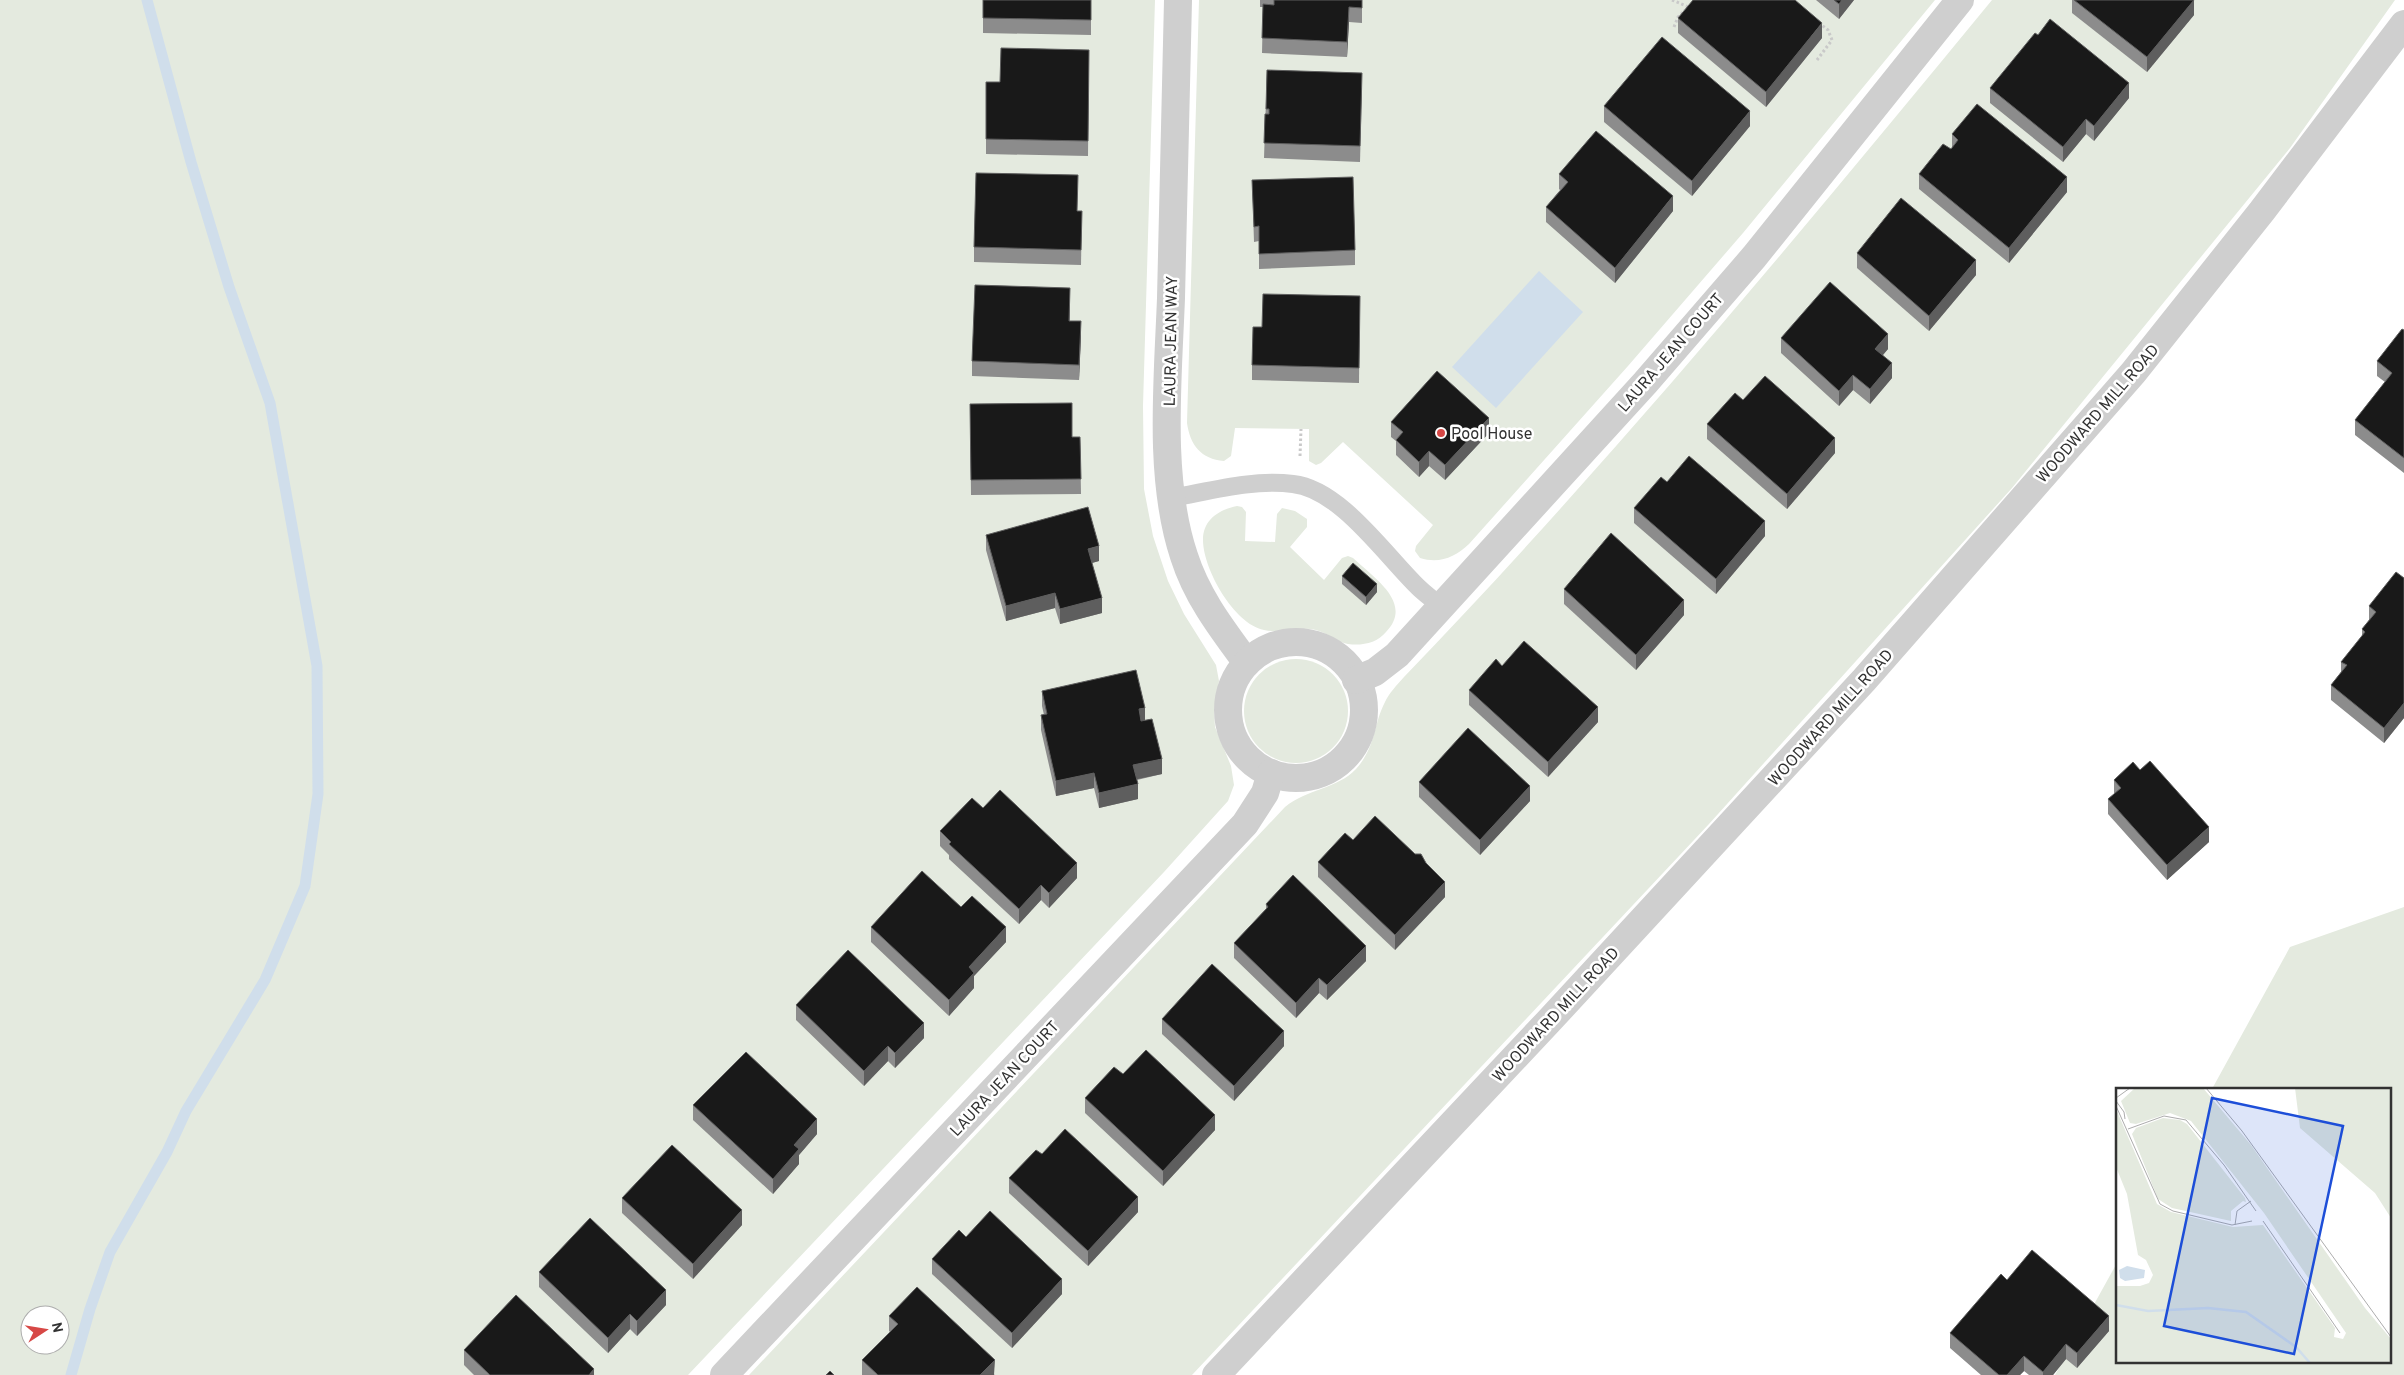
<svg xmlns="http://www.w3.org/2000/svg" width="2404" height="1375" viewBox="0 0 2404 1375" font-family="Overpass,sans-serif">
<rect width="100%" height="100%" fill="#fff"/>
<!-- green -->
<g fill="#e4eadf" fill-rule="evenodd">
<path d="M0 0H1155L1143 406 1144 489 1153 536 1168 581 1184 614 1216 665 1219 681 1214 711 1215 727 1231 766 1234 785 1228 801 1164 872 688 1375H0ZM30 1315H60V1345H30Z"/>
<path d="M1199 0H1935L1743 233 1628 366 1469 544C1455 557 1440 564 1420 558L1415 551 1416 546 1433 525 1343 442 1321 463 1316 465 1309 461V429L1235 428 1231 456 1224 461C1201 459 1190 445 1187 423Z"/>
<path d="M1992 0H2395L2290 148 2012 488 1709 824 1192 1375H749L1285 807C1307 789 1337 789 1356 769 1376 747 1373 725 1385 702 1389 693 1397 685 1404 677 1611 462 1802 231 1992 0Z"/>
<path d="M1237 506 1242 507 1246 512 1245 541 1275 542 1277 514 1282 508 1295 511 1307 519V527L1290 547 1324 580 1342 558 1348 556 1353 558C1374 578 1414 603 1386 632 1377 643 1362 646 1348 644 1337 642 1328 633 1316 630 1299 626 1281 634 1264 630 1234 624 1203 569 1203 540 1203 520 1218 510 1237 506Z"/>
<circle cx="1296" cy="711" r="52"/>
<path d="M2404 907V1375H2055L2118 1261V1361H2390V1089H2212L2290 947Z"/>
</g>
<!-- water -->
<path fill="#d0deeb" d="M1539 271 1583 312 1496 408 1452 367Z"/>
<g fill="none" stroke-linecap="round" stroke-linejoin="round">
<!-- stream -->
<path stroke="#d0deeb" stroke-width="11" d="M71 1375 90 1309 110 1252 167 1152 186 1111 265 980 305 886 318 794 317 666 270 403 229 287 191 162 147 0"/>
<!-- path -->
<g stroke="#c9c9c9" stroke-width="3" stroke-dasharray="2.5 2.5" stroke-linecap="butt">
<path d="M1672 0 1691 8"/>
<path d="M1674 27 1678 17 1685 10"/>
<path d="M1817 60 1832 40 1828 30 1819 23"/>
<path d="M1300 456 1301 429"/>
</g>
<!-- service -->
<path stroke="#cfcfcf" stroke-width="18" d="M1171 498C1211 491 1252 479 1293 484 1340 489 1385 555 1418 587 1425 594 1434 600 1441 607"/>
<!-- minor -->
<g stroke="#cfcfcf" stroke-width="28">
<path d="M1178 0C1175 99 1174 199 1171 298 1168 379 1158 478 1184 556 1197 597 1222 629 1247 663"/>
<circle cx="1296" cy="710" r="68"/>
<path d="M1356 680 1375 672 1397 655 1645 383 1754 257 1960 0"/>
<path d="M724 1375 1245 824 1265 793 1271 773"/>
</g>
<!-- tertiary -->
<path stroke="#cfcfcf" stroke-width="28" d="M1216 1375 1548 1022 1864 680 2133 373 2262 211 2404 24"/>
</g>
<!-- wall -->
<g fill="#8c8c8c">
<path d="M983 0H1091V35L983 33Z"/>
<path d="M1260 0H1362V23L1349 22 1347 57 1262 53 1263 7H1260Z"/>
<path d="M1816 0H1854L1839 19Z"/>
<path d="M2072 0H2193L2194 15 2147 72 2072 13Z"/>
<path d="M1678 18 1822 38 1766 107 1678 33Z"/>
<path d="M1089 50 1088 156 986 154V82H1000Z"/>
<path d="M1267 70 1362 88 1360 162 1264 158Z"/>
<path d="M1990 88 2129 98 2094 141 2086 134 2063 162 1990 103Z"/>
<path d="M1604 106 1750 126 1692 196 1604 122Z"/>
<path d="M1952 134 2067 192 2009 263 1919 189V174L1951 149 1952 148Z"/>
<path d="M1559 174 1673 211 1615 283 1546 222V207L1560 190 1559 189Z"/>
<path d="M1252 180 1355 250V265L1259 269V241L1254 242Z"/>
<path d="M1082 211 1081 265 974 262V247Z"/>
<path d="M1857 253 1976 275 1929 331 1857 268Z"/>
<path d="M1070 288V321L1081 336 1079 380 972 376V361Z"/>
<path d="M1360 296 1359 383 1252 380V365L1262 327Z"/>
<path d="M2404 330V473L2355 435V420L2385 382 2377 376V361Z"/>
<path d="M1781 338 1888 349 1883 355 1892 378 1870 404 1853 390 1839 406 1781 353Z"/>
<path d="M1743 400 1835 453 1787 509 1707 439V424Z"/>
<path d="M970 404 1072 437H1080L1081 494 971 495Z"/>
<path d="M1391 422 1489 433 1445 480 1429 466 1419 477 1396 455V441L1391 437Z"/>
<path d="M1667 482 1765 536 1716 594 1634 523V508Z"/>
<path d="M986 535 1099 561 1092 563 1102 613 1060 624 1055 608 1006 621 986 550Z"/>
<path d="M1342 576 1377 592 1366 605 1342 584Z"/>
<path d="M2404 578V718L2384 743 2331 700V685L2341 672V662L2362 637V629L2369 620V606Z"/>
<path d="M1564 589 1684 615 1636 670 1564 604Z"/>
<path d="M1502 666 1598 722 1548 777 1469 705V690Z"/>
<path d="M1042 691 1145 720 1162 774 1137 780 1138 799 1099 808 1094 788 1056 796 1041 730V715H1044L1042 706Z"/>
<path d="M2114 780 2209 842 2167 880 2108 814V799L2114 794Z"/>
<path d="M1419 782 1530 801 1480 855 1419 797Z"/>
<path d="M983 808 1077 878 1049 908 1041 900 1019 924 949 859V855L940 846V831Z"/>
<path d="M1353 840 1445 897 1395 950 1318 877V862Z"/>
<path d="M1266 904 1366 961 1327 1000 1319 993 1296 1018 1234 958V943L1266 909Z"/>
<path d="M961 907 1006 942 974 976V988L949 1016 871 942V927Z"/>
<path d="M796 1005 924 1038 895 1068 888 1061 864 1086 796 1020Z"/>
<path d="M1162 1019 1284 1046 1234 1101 1162 1034Z"/>
<path d="M1123 1074 1215 1130 1163 1186 1085 1113V1098Z"/>
<path d="M693 1105 817 1134 799 1155V1164L773 1194 693 1120Z"/>
<path d="M1042 1154 1138 1212 1088 1266 1009 1193V1178Z"/>
<path d="M622 1198 742 1225 693 1279 622 1213Z"/>
<path d="M966 1237 1062 1294 1012 1348 932 1274V1259Z"/>
<path d="M539 1272 666 1305 637 1336 630 1329 608 1353 539 1287Z"/>
<path d="M2007 1280 2109 1331 2077 1368 2066 1359 2053 1375H2029L2024 1371 2020 1375H1981L1950 1348V1333Z"/>
<path d="M889 1316 995 1375H862V1360L890 1332 889 1331Z"/>
<path d="M464 1350 594 1375H474L464 1365Z"/>
</g>
<!-- shaded-wall -->
<g fill="#5e5e5e">
<path d="M1842 0H1854L1839 19V4Z"/>
<path d="M2194 0V15L2147 72V57Z"/>
<path d="M1349 7V22L1347 57V42Z"/>
<path d="M1822 23V38L1766 107V92Z"/>
<path d="M2129 83V98L2094 141V126Z"/>
<path d="M1750 111V126L1692 196V181Z"/>
<path d="M2086 119V134L2063 162V147Z"/>
<path d="M2067 177V192L2009 263V248Z"/>
<path d="M1673 196V211L1615 283V268Z"/>
<path d="M1976 260V275L1929 331V316Z"/>
<path d="M1081 321V336L1079 380V365Z"/>
<path d="M1888 334V349L1875 364V349Z"/>
<path d="M1892 363V378L1870 404V389Z"/>
<path d="M1853 375V390L1839 406V391Z"/>
<path d="M1489 418V433L1445 480V465Z"/>
<path d="M1835 438V453L1787 509V494Z"/>
<path d="M1429 451V466L1419 477V462Z"/>
<path d="M1765 521V536L1716 594V579Z"/>
<path d="M1099 546V561L1088 564V549Z"/>
<path d="M1377 584V592L1366 605V597Z"/>
<path d="M1055 593V608L1006 621V606Z"/>
<path d="M1102 598V613L1060 624V609Z"/>
<path d="M1684 600V615L1636 670V655Z"/>
<path d="M2404 703V718L2384 743V728Z"/>
<path d="M1598 707V722L1548 777V762Z"/>
<path d="M1145 708V723L1139 724V709Z"/>
<path d="M1162 759V774L1133 780V765Z"/>
<path d="M1094 773V788L1056 796V781Z"/>
<path d="M1138 784V799L1099 808V793Z"/>
<path d="M1530 786V801L1480 855V840Z"/>
<path d="M2209 827V842L2167 880V865Z"/>
<path d="M1077 863V878L1049 908V893Z"/>
<path d="M1445 882V897L1395 950V935Z"/>
<path d="M1041 885V900L1019 924V909Z"/>
<path d="M1006 927V942L974 976V988L949 1016V1000L969 967Z"/>
<path d="M1366 946V961L1327 1000V985Z"/>
<path d="M1319 978V993L1296 1018V1003Z"/>
<path d="M924 1023V1038L895 1068V1053Z"/>
<path d="M1284 1031V1046L1234 1101V1086Z"/>
<path d="M888 1046V1061L864 1086V1071Z"/>
<path d="M1215 1115V1130L1163 1186V1171Z"/>
<path d="M817 1119V1134L799 1155V1164L773 1194V1179L794 1145Z"/>
<path d="M1138 1197V1212L1088 1266V1251Z"/>
<path d="M742 1210V1225L693 1279V1264Z"/>
<path d="M1062 1279V1294L1012 1348V1333Z"/>
<path d="M666 1290V1305L637 1336V1321Z"/>
<path d="M630 1314V1329L608 1353V1338Z"/>
<path d="M2109 1316V1331L2077 1368V1353Z"/>
<path d="M2066 1344V1359L2053 1375H2043V1372Z"/>
<path d="M2024 1356V1371L2020 1375H2007Z"/>
<path d="M995 1360 994 1375H980Z"/>
<path d="M594 1369V1375H589Z"/>
</g>
<!-- building -->
<g fill="#191919" stroke="#5e5e5e">
<path d="M983 0H1091V20L983 18Z"/>
<path d="M1274 0H1362V8L1349 7 1347 42 1262 38 1263 4 1274 5Z"/>
<path d="M1693 0H1795L1822 23 1766 92 1678 18Z"/>
<path d="M1834 0H1842L1839 4Z"/>
<path d="M2074 0H2194L2147 57Z"/>
<path d="M2050 19 2129 83 2094 126 2086 119 2063 147 1990 88 2035 33 2038 35Z"/>
<path d="M1662 37 1750 111 1692 181 1604 106Z"/>
<path d="M1001 48 1089 50 1088 141 986 139V82H1000Z"/>
<path d="M1267 70 1362 73 1360 146 1264 143 1265 114H1269V109H1266Z"/>
<path d="M1977 104 2067 177 2009 248 1919 174 1943 144 1951 149 1958 140 1952 134Z"/>
<path d="M1596 131 1673 196 1615 268 1546 207 1568 182 1559 174Z"/>
<path d="M976 173 1078 175 1077 211H1082L1081 250 974 247Z"/>
<path d="M1353 177 1355 250 1259 254V226L1254 227 1252 180Z"/>
<path d="M1901 198 1976 260 1929 316 1857 253Z"/>
<path d="M1830 282 1888 334 1875 349 1892 363 1870 389 1853 375 1839 391 1781 338Z"/>
<path d="M975 285 1070 288 1069 321H1081L1079 365 972 361Z"/>
<path d="M1263 294 1360 296 1359 368 1252 365 1253 327H1262Z"/>
<path d="M2402 329 2404 330V458L2355 420 2392 373 2377 361Z"/>
<path d="M1437 371 1489 418 1445 465 1429 451 1419 462 1396 440 1403 432 1391 422Z"/>
<path d="M1765 376 1835 438 1787 494 1707 424 1735 393 1743 400Z"/>
<path d="M1072 403V437H1080L1081 479 971 480 970 404Z"/>
<path d="M1689 456 1765 521 1716 579 1634 508 1661 477 1667 482Z"/>
<path d="M1088 507 1099 546 1088 549 1102 598 1060 609 1055 593 1006 606 986 535Z"/>
<path d="M1611 533 1684 600 1636 655 1564 589Z"/>
<path d="M1353 563 1377 584 1366 597 1342 576Z"/>
<path d="M2396 572 2404 578V703L2384 728 2331 685 2347 665 2341 662 2365 632 2362 629 2376 612 2369 606Z"/>
<path d="M1524 641 1598 707 1548 762 1469 690 1496 659 1502 666Z"/>
<path d="M1136 670 1145 708 1139 709 1141 721 1152 719 1162 759 1133 765 1138 784 1099 793 1094 773 1056 781 1041 715 1047 714 1042 691Z"/>
<path d="M1468 728 1530 786 1480 840 1419 782Z"/>
<path d="M2150 761 2209 827 2167 865 2108 799 2121 788 2114 780 2133 762 2140 770Z"/>
<path d="M1000 790 1077 863 1049 893 1041 885 1019 909 949 844 951 842 940 831 972 798 983 808Z"/>
<path d="M1375 816 1415 854H1421L1426 863 1445 882 1395 935 1318 862 1345 833 1353 840Z"/>
<path d="M922 871 961 907 972 896 1006 927 969 967 974 973 949 1000 871 927Z"/>
<path d="M1293 875 1366 946 1327 985 1319 978 1296 1003 1234 943 1268 907 1266 904Z"/>
<path d="M848 950 924 1023 895 1053 888 1046 864 1071 796 1005Z"/>
<path d="M1212 964 1284 1031 1234 1086 1162 1019Z"/>
<path d="M1146 1050 1215 1115 1163 1171 1085 1098 1114 1067 1123 1074Z"/>
<path d="M746 1052 817 1119 794 1145 799 1149 773 1179 693 1105Z"/>
<path d="M1065 1129 1138 1197 1088 1251 1009 1178 1036 1150 1042 1154Z"/>
<path d="M672 1145 742 1210 693 1264 622 1198Z"/>
<path d="M990 1211 1062 1279 1012 1333 932 1259 959 1230 966 1237Z"/>
<path d="M590 1218 666 1290 637 1321 630 1314 608 1338 539 1272Z"/>
<path d="M2032 1250 2109 1316 2077 1353 2066 1344 2043 1372 2024 1356 2007 1375H1999L1950 1333 2001 1274 2007 1280Z"/>
<path d="M917 1287 995 1360 980 1375H878L862 1360 898 1324 889 1316Z"/>
<path d="M516 1295 594 1369 589 1375H490L464 1350Z"/>
<path d="M830 1371 834 1375H826Z"/>
</g>
<!-- markers -->
<circle fill="#d74846" stroke="#fff" stroke-width="2" cx="1441" cy="433" r="5"/>
<g text-anchor="middle" stroke-width="5" stroke-linejoin="round" paint-order="stroke">
<!-- street labels -->
<g font-size="16" fill="#323232" stroke="#fff">
<text transform="translate(1170 341) rotate(-89)" y="6">LAURA JEAN WAY</text>
<text transform="translate(1670 352) rotate(-49)" y="6">LAURA JEAN COURT</text>
<text transform="translate(2097 413) rotate(-49)" y="6">WOODWARD MILL ROAD</text>
<text transform="translate(1830 717) rotate(-48)" y="6">WOODWARD MILL ROAD</text>
<text transform="translate(1555 1014) rotate(-47)" y="6">WOODWARD MILL ROAD</text>
<text transform="translate(1004 1078) rotate(-47)" y="6">LAURA JEAN COURT</text>
</g>
<!-- poi labels -->
<g font-size="16" fill="#323232" stroke="#fff" text-anchor="start">
<text x="1451" y="439">Pool House</text>
</g>
</g>
<!-- overview -->
<g transform="translate(2116 1088)">
<rect width="275" height="275" fill="#fff"/>
<path d="M19 0H87L135 57 249 220 275 251V275H0V198H24L33 195 37 187 30 172 22 167 11 106 0 79V21L41 116 55 124 117 139 147 137 219 240 218 249 227 251 230 245 148 125 75 33 54 25 20 36 14 35 5 13ZM179 0H275V130L259 105 184 40ZM47 30 64 32 71 36 129 110 130 114 127 113 115 123V133L56 120 42 111 16 46 20 40Z" fill="#e4eadf"/>
<path d="M11 178 29 182 28 190 9 193 4 190 3 182Z" fill="#d0deeb"/>
<path fill="none" stroke="#d0deeb" stroke-width="2.5" d="M0 217 32 223 92 220 130 224 180 259 194 275"/>
<path fill="none" stroke="#adadad" stroke-width="1" d="M90 0 126 43 275 249M0 10 14 0M0 13 8 24 9 31M0 18 44 116 57 123 116 137 136 133M12 41 48 28 70 32 108 77 140 123M147 133 224 245M119 137 121 123 135 113"/>
<path fill="#1d4ed8" fill-opacity="0.15" stroke="#1d4ed8" stroke-width="2.5" d="M96 10 227 38 178 266 48 238Z"/>
<rect width="275" height="275" fill="none" stroke="#323232" stroke-width="2.5"/>
</g>
<!-- north arrow -->
<g transform="translate(45 1330) rotate(78)"><circle r="24" fill="#ffffff" stroke="#adadad"/>
<path d="M0-4L9 19L0 12L-9 19Z" fill="#d74846"/>
<text y="-8" font-size="14" font-weight="bold" text-anchor="middle" fill="#323232">N</text>
</g>
</svg>
